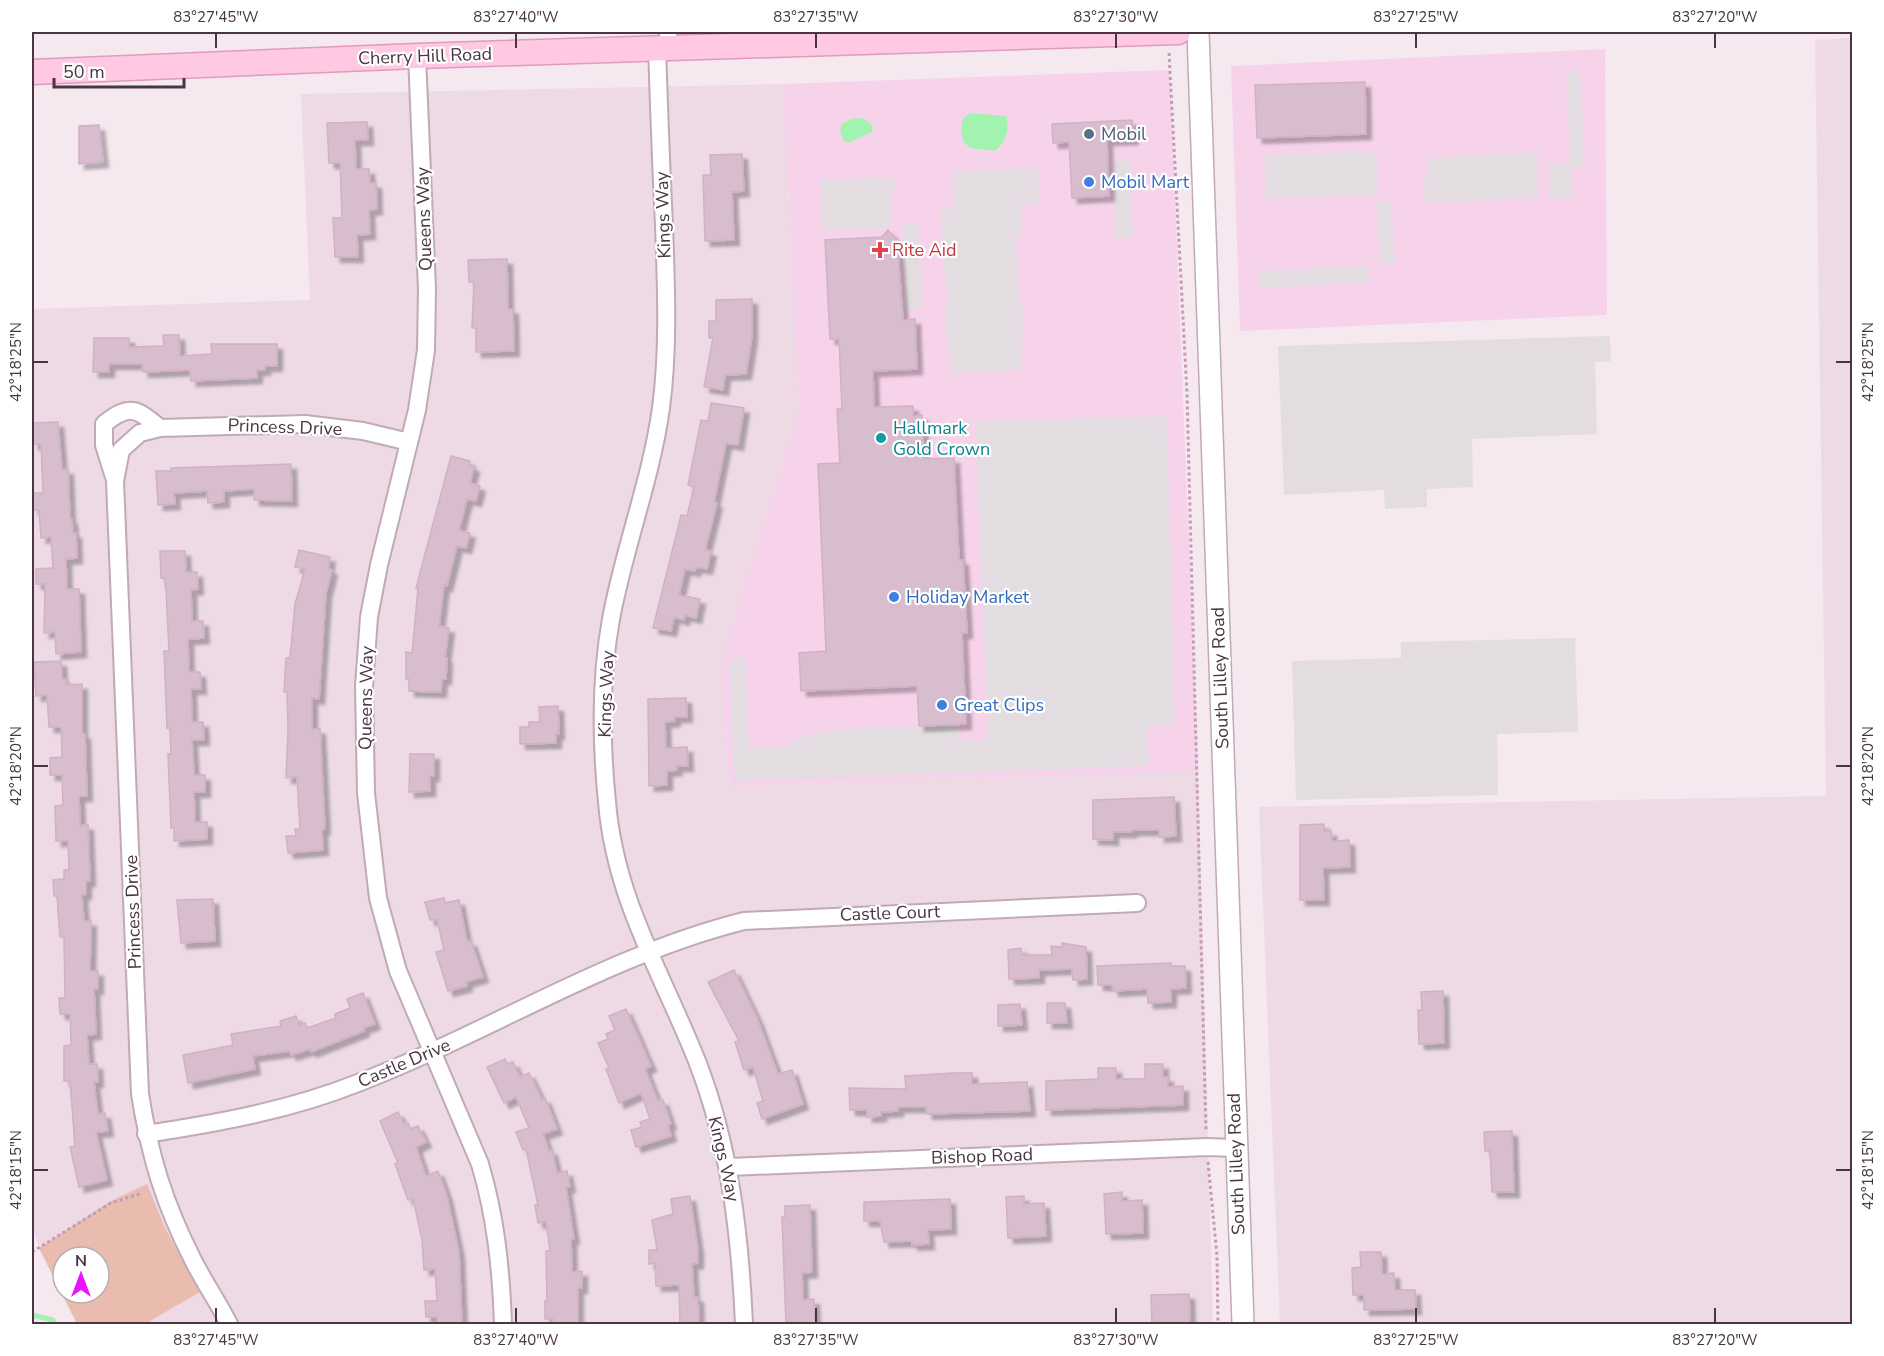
<svg xmlns="http://www.w3.org/2000/svg" width="1884" height="1356" viewBox="0 0 1884 1356" font-family="'Nunito Sans',sans-serif">
<defs>
<filter id="shadow"><feDropShadow dx="5.5" dy="5.5" stdDeviation="1.5" flood-color="#0004"/></filter>
</defs>
<rect width="100%" height="100%" fill="#f5e8ef"/>
<!-- residential -->
<g fill="#eddae5" fill-rule="evenodd">
<path d="M1852 38V1324H1280L1259 807 1826 796 1815 40Z"/>
<path d="M783 84 799 412 721 660 729 786 1198 771 1213 1324H77L39 1248 32 1226V309L310 300 301 94ZM63 1257H99V1293H63Z"/>
</g>
<!-- commercial -->
<g fill="#f7d3eb">
<path d="M1605 49 1607 315 1240 331 1231 66Z"/>
<path d="M1170 70 1198 771 729 786 721 660 799 412 783 84Z"/>
</g>
<!-- green -->
<path fill="#eabcb0" fill-rule="evenodd" d="M147 1184 165 1228 200 1292 145 1324H77L39 1248 109 1202ZM63 1257H99V1293H63Z"/>
<!-- parking -->
<g fill="#e3dde1">
<path d="M1580 70 1585 168 1572 169 1573 198 1550 200 1549 165 1570 164 1566 71Z"/>
<path d="M1376 151 1378 195 1266 199 1264 155Z"/>
<path d="M1537 152V198L1425 203 1424 175 1428 174V158Z"/>
<path d="M1131 161 1133 237 1116 238 1114 162Z"/>
<path d="M1038 167 1040 204 1021 205 1022 236H1016L1019 305H1023L1022 370 951 373 949 339H946L945 308H948L940 209 954 208 952 172Z"/>
<path d="M894 177 895 192 891 193 892 228 823 230 820 180Z"/>
<path d="M1391 201 1395 263 1380 264 1376 202Z"/>
<path d="M919 223 922 308 906 309 903 224Z"/>
<path d="M1369 266 1370 282 1260 288 1259 271Z"/>
<path d="M1610 336 1611 361 1595 362 1597 434 1472 439 1473 487 1427 489V507L1385 509 1384 490 1284 495 1278 346Z"/>
<path d="M1167 416 1175 724 1147 725 1149 766 734 781 729 659 745 658 749 748 790 747 791 741 804 736 845 729 896 727 957 726 959 741 988 740 975 421Z"/>
<path d="M1575 638 1578 732 1497 734 1498 795 1296 800 1292 661 1401 658V642Z"/>
</g>
<!-- water -->
<g fill="#a3f3b0">
<path d="M971 113 1006 116C1010 131 1007 140 995 151L971 148 964 143 961 131 963 118Z"/>
<path d="M863 118 873 126 872 132 848 143 843 140 840 131 842 124 851 119Z"/>
</g>
<g fill="none" stroke-linecap="round" stroke-linejoin="round">
<!-- stream -->
<path stroke="#a3f3b0" stroke-width="5" d="M32 1315 53 1320 55 1324"/>
</g>
<!-- building -->
<g fill="#d7bdcd" stroke="#d2b0c5" stroke-width="1.5" filter="url(#shadow)">
<path d="M1365 82 1366 134 1257 138 1255 85Z"/>
<path d="M1132 120 1133 139 1107 140 1109 196 1072 198 1069 142 1053 143 1052 124Z"/>
<path d="M367 122 368 140H355L356 169H369L370 183H376L377 209 369 210 370 234 357 235 358 257H335L333 218H342L340 163H329L327 123Z"/>
<path d="M99 125 103 162 79 164V126Z"/>
<path d="M742 154 744 191 732 192 734 240 705 241 703 175H711L710 155Z"/>
<path d="M888 230 897 240 903 320 915 319 917 369 873 371 874 407 913 406V416L922 415 924 459 954 458 959 560H963L967 633H962L966 724 919 726 917 686 801 691 799 653 826 651 818 464 840 463 837 409H842L839 339H830L825 240 882 237Z"/>
<path d="M507 259 508 309H513L514 351 476 352V328H472L474 282H469L468 260Z"/>
<path d="M752 299V336L746 374 725 375 723 390 704 387 713 338H709V321H716V300Z"/>
<path d="M163 335H179L180 356 212 354 211 344H277V366H265V370H257V378L191 381 190 370 143 372 142 364H109V372H93L94 338H129V347L164 346Z"/>
<path d="M711 403 744 408 738 445 726 443 714 502 717 503 705 550 711 551 707 569 696 567 695 571 685 569 679 595 700 599 696 618 685 615 684 620 674 617 671 631 653 628 681 515 687 516 694 487 688 485 701 420 708 421Z"/>
<path d="M58 422 62 470 68 469 70 519H72L73 533H76L77 558 66 559 67 589H79L81 652 56 654 55 632 44 633 45 584H36V569L53 568 51 537 41 538 39 510H33L32 493H43L41 444H33L32 423Z"/>
<path d="M451 456 470 461 469 465 474 467 470 483 480 486 476 501 467 499 459 530 470 533 466 548 457 546 447 586 444 585 439 626 449 628 445 658H447L446 679H442L441 692 409 691V679H406V652L412 653 418 588H416Z"/>
<path d="M291 464 292 501 254 500V489L224 491V502L208 503 207 491 174 493 175 504 158 505 156 471H171V468Z"/>
<path d="M299 550 330 557 328 569 332 570 326 593 319 699 312 698V729H320L325 829 322 830 323 850 288 853 286 836H296L295 829H300L297 777 286 778 288 730 287 692H284L286 658H290L295 604 305 569 295 567Z"/>
<path d="M160 551H185L186 572H197L198 589 191 590 192 621H203L204 638 188 639 189 672H200L201 689H191L192 722H203L204 740H192L194 775H205V792H194L195 822H207V839L174 841V828H171L168 754H171L170 728H167L164 651H169L166 590 164 578H161Z"/>
<path d="M61 661 62 679H66V685L82 684V734H85L87 796H79L80 825H88L90 881H86V894L82 895 84 921H91L90 971H98V989H94L96 1034 87 1035 89 1064H97L98 1082H94L98 1114 105 1113 108 1131 96 1132 107 1180 79 1187 70 1147 75 1146 70 1081H64V1046L71 1045 70 1014H60L59 998H65L64 937H60L57 896H54L53 880 64 879V870H69L68 841H56L55 806 63 805 62 775H50V758L62 757 61 727H49L47 695 36 696 34 662Z"/>
<path d="M686 698 687 717H675V721L665 722 666 748 687 747 688 766H676L677 770 667 771V785L649 786 648 699Z"/>
<path d="M558 706 559 734H556V743L520 744V727H529V722H540L539 707Z"/>
<path d="M410 754H434V776H430V791L409 792Z"/>
<path d="M1174 797 1176 836 1159 837V830H1132V832H1113V840L1093 839V800Z"/>
<path d="M1324 824V831H1331L1332 841 1349 840 1350 867 1323 868 1324 900H1300V825Z"/>
<path d="M444 898 445 903 459 900 467 942 471 941 483 977 466 982 467 986 448 991 436 952 444 950 437 919 430 920 425 902Z"/>
<path d="M213 899 215 941 181 943 177 900Z"/>
<path d="M1062 943 1086 947 1087 979 1073 980 1072 969 1039 970V978L1009 979 1008 950 1021 948 1022 955H1052L1051 946 1062 947Z"/>
<path d="M1171 963V966H1185L1186 988 1171 989V1002L1148 1003 1147 989 1113 991 1112 985H1098L1097 966Z"/>
<path d="M734 970 757 1018 778 1074 792 1070 803 1104 762 1119 757 1103 763 1101 753 1067 744 1070 735 1042 739 1041 708 982Z"/>
<path d="M1443 991 1444 1043 1419 1044 1418 1010H1422L1421 992Z"/>
<path d="M363 993 375 1024 363 1028 364 1031 311 1052 310 1049 291 1055 290 1051 253 1056 255 1069 188 1083 183 1055 233 1045 231 1034 281 1026 280 1021 296 1016 299 1025 305 1023 307 1028 336 1018 335 1014 350 1008 347 999Z"/>
<path d="M1047 1003H1065L1067 1023H1047Z"/>
<path d="M1020 1004 1022 1025 998 1026V1005Z"/>
<path d="M626 1009 651 1066 645 1069 658 1101 663 1100 671 1124 668 1125 671 1136 636 1147 631 1130 642 1127 640 1122 650 1119 641 1093 619 1103 606 1069 609 1068 598 1043 608 1039 606 1034 615 1030 609 1016Z"/>
<path d="M505 1059 507 1064 513 1062 520 1077 529 1073 542 1100 545 1098 557 1129 543 1134 549 1151 552 1150 557 1173 567 1171 570 1187H566L574 1239H571L572 1272 582 1271V1288H578V1324H553V1319H545V1301H547L546 1251H550L546 1221 538 1223 535 1205H538L526 1149 523 1150 516 1132 529 1128 516 1097 504 1103 487 1067Z"/>
<path d="M1145 1064H1163V1077H1168V1087L1183 1086V1105L1046 1110V1081L1098 1079V1068H1116V1079H1145Z"/>
<path d="M954 1073H972V1084L1027 1082 1030 1111 927 1114 926 1107H898V1111L881 1112V1116L867 1117V1110H850L849 1088 906 1089 905 1076Z"/>
<path d="M398 1112 404 1124 408 1123 411 1129 418 1126 426 1142 416 1147 426 1176 438 1171 447 1196 459 1252 462 1324H437V1317H426L425 1301H437L435 1269 424 1270 422 1240 413 1198 408 1200 395 1164 398 1163 380 1121Z"/>
<path d="M1512 1131 1514 1192H1492L1490 1151H1485L1484 1132Z"/>
<path d="M1122 1192V1201L1142 1200 1143 1233 1106 1234 1104 1194Z"/>
<path d="M690 1196 698 1249V1263L692 1264 694 1297H698L699 1323 680 1324 679 1285 656 1286 655 1263 649 1264V1250H657L652 1220 673 1214 671 1199Z"/>
<path d="M1024 1196V1204L1044 1203 1046 1236 1008 1238 1006 1197Z"/>
<path d="M950 1199 951 1229 928 1230 929 1244 912 1245V1241L884 1242 880 1221H864V1202Z"/>
<path d="M810 1205 812 1272 802 1273 803 1300 814 1299 815 1324H786L782 1217H785V1206Z"/>
<path d="M1360 1252H1381L1382 1274 1394 1273 1395 1290H1415L1416 1309 1364 1310V1295H1353L1352 1268 1361 1267Z"/>
<path d="M1189 1294 1190 1324H1152L1151 1295Z"/>
</g>
<g fill="none" stroke-linecap="round" stroke-linejoin="round">
<defs>
<g id="minor">
<path d="M668 32 669 47"/>
<path d="M657 47C659 107 661 166 664 225 666 286 669 347 661 408 651 480 624 548 611 619 600 679 601 742 607 802 615 899 662 973 697 1061 730 1146 740 1234 744 1324"/>
<path d="M417 56 427 289 426 350 417 410 379 565 369 617 364 686 366 793 378 898 398 971 480 1164C496 1218 501 1269 503 1324"/>
<path d="M114 477 104 445V424C130 403 137 409 160 428"/>
<path d="M146 1134C219 1123 290 1110 358 1083 488 1033 608 955 744 921L1137 903"/>
<path d="M729 1167 1207 1147 1235 1148"/>
<path d="M229 1324C218 1302 204 1282 193 1260 164 1203 150 1157 140 1094L115 481 121 450 140 433 160 428 305 424 363 431 409 442"/>
</g>
<path id="tertiary" d="M1198 32 1243 1324"/>
<path id="secondary" d="M32 72 417 56 1178 32"/>
</defs>
<!-- minor casing -->
<use href="#minor" stroke="#c1aab8" stroke-width="20"/>
<!-- tertiary casing -->
<use href="#tertiary" stroke="#c1aab8" stroke-width="24"/>
<!-- secondary casing -->
<use href="#secondary" stroke="#df9cbe" stroke-width="27"/>
<!-- path -->
<g stroke="#c39bb3" stroke-width="3" stroke-dasharray="3 3" stroke-linecap="butt">
<path d="M1169 53 1187 394 1206 1131"/>
<path d="M1208 1162 1217 1256 1218 1324"/>
<path d="M32 1252 111 1203 142 1193"/>
</g>
<!-- minor -->
<use href="#minor" stroke="#fff" stroke-width="16"/>
<!-- tertiary -->
<use href="#tertiary" stroke="#fff" stroke-width="21"/>
<!-- secondary -->
<use href="#secondary" stroke="#ffc8e3" stroke-width="24"/>
</g>
<!-- ticks -->
<path fill="none" stroke="#493642" stroke-width="2" d="M216 33V48M516 33V48M816 33V48M1116 33V48M1416 33V48M1715 33V48M33 362H48M1836 362H1851M33 766H48M1836 766H1851M33 1170H48M1836 1170H1851M216 1308V1323M516 1308V1323M816 1308V1323M1116 1308V1323M1416 1308V1323M1715 1308V1323"/>
<!-- markers -->
<circle fill="#5c6f8a" stroke="#fff" stroke-width="2" cx="1089" cy="134" r="6"/>
<g fill="#3f7fe0" stroke="#fff" stroke-width="2">
<circle cx="1089" cy="182" r="6"/>
<circle cx="894" cy="597" r="6"/>
<circle cx="942" cy="705" r="6"/>
</g>
<path fill="#e0444e" stroke="#fff" stroke-width="2" d="M877 241h6v6h6v6h-6v6h-6v-6h-6v-6h6z"/>
<circle fill="#0f9aa8" stroke="#fff" stroke-width="2" cx="881" cy="438" r="6"/>
<g text-anchor="middle" stroke-width="4.5" stroke-linejoin="round" paint-order="stroke">
<!-- street labels -->
<g font-size="18" fill="#493642" stroke="#fff">
<text transform="translate(425 56) rotate(-2)" y="6">Cherry Hill Road</text>
<text transform="translate(663 215) rotate(-92)" y="6">Kings Way</text>
<text transform="translate(424 219) rotate(-92)" y="6">Queens Way</text>
<text transform="translate(285 427) rotate(2)" y="6">Princess Drive</text>
<text transform="translate(1220 678) rotate(-92)" y="6">South Lilley Road</text>
<text transform="translate(606 694) rotate(-88)" y="6">Kings Way</text>
<text transform="translate(366 698) rotate(-89)" y="6">Queens Way</text>
<text transform="translate(133 912) rotate(-92)" y="6">Princess Drive</text>
<text transform="translate(890 913) rotate(-2)" y="6">Castle Court</text>
<text transform="translate(404 1063) rotate(-23)" y="6">Castle Drive</text>
<text transform="translate(982 1156) rotate(-2)" y="6">Bishop Road</text>
<text transform="translate(724 1159) rotate(77)" y="6">Kings Way</text>
<text transform="translate(1236 1164) rotate(-92)" y="6">South Lilley Road</text>
</g>
<!-- service labels -->
<g font-size="18" fill="#4e5e75" stroke="#fff" text-anchor="start">
<text x="1101" y="140">Mobil</text>
</g>
<!-- shop labels -->
<g font-size="18" fill="#366cbe" stroke="#fff" text-anchor="start">
<text x="1101" y="188">Mobil Mart</text>
<text x="906" y="603">Holiday Market</text>
<text x="954" y="711">Great Clips</text>
</g>
<!-- health labels -->
<g font-size="18" fill="#be3a42" stroke="#fff" text-anchor="start">
<text x="892" y="256">Rite Aid</text>
</g>
<!-- culture labels -->
<g font-size="18" fill="#0d838f" stroke="#fff" text-anchor="start">
<text x="893" y="434">Hallmark<tspan x="893" dy="21">Gold Crown</tspan></text>
</g>
</g>
<!-- border -->
<rect width="1884" height="1356" fill="none" stroke="#ffffff" stroke-width="66"/>
<!-- north arrow -->
<g transform="translate(81 1275)"><circle r="28" fill="#ffffff" stroke="#b6afb3" stroke-width="1.5"/>
<path d="M0-4.5L10 22L0 15L-10 22Z" fill="#e915ff"/>
<text y="-9" font-size="16" font-weight="bold" text-anchor="middle" fill="#493642">N</text>
</g>
<!-- scale -->
<path d="M54 78v9h130v-9" fill="none" stroke="#493642" stroke-width="3"/>
<text x="63" y="78" font-size="18" fill="#493642" stroke="#ffffff" stroke-width="4.5" paint-order="stroke">50 m</text>
<rect x="33" y="33" width="1818" height="1290" fill="none" stroke="#493642" stroke-width="2"/>
<g font-size="15" text-anchor="middle" fill="#493642">
<text x="216" y="22">83°27'45"W</text>
<text x="516" y="22">83°27'40"W</text>
<text x="816" y="22">83°27'35"W</text>
<text x="1116" y="22">83°27'30"W</text>
<text x="1416" y="22">83°27'25"W</text>
<text x="1715" y="22">83°27'20"W</text>
<text transform="translate(16 362) rotate(-90)" y="5">42°18'25"N</text>
<text transform="translate(1868 362) rotate(-90)" y="5">42°18'25"N</text>
<text transform="translate(16 766) rotate(-90)" y="5">42°18'20"N</text>
<text transform="translate(1868 766) rotate(-90)" y="5">42°18'20"N</text>
<text transform="translate(16 1170) rotate(-90)" y="5">42°18'15"N</text>
<text transform="translate(1868 1170) rotate(-90)" y="5">42°18'15"N</text>
<text x="216" y="1345">83°27'45"W</text>
<text x="516" y="1345">83°27'40"W</text>
<text x="816" y="1345">83°27'35"W</text>
<text x="1116" y="1345">83°27'30"W</text>
<text x="1416" y="1345">83°27'25"W</text>
<text x="1715" y="1345">83°27'20"W</text>
</g>
</svg>
